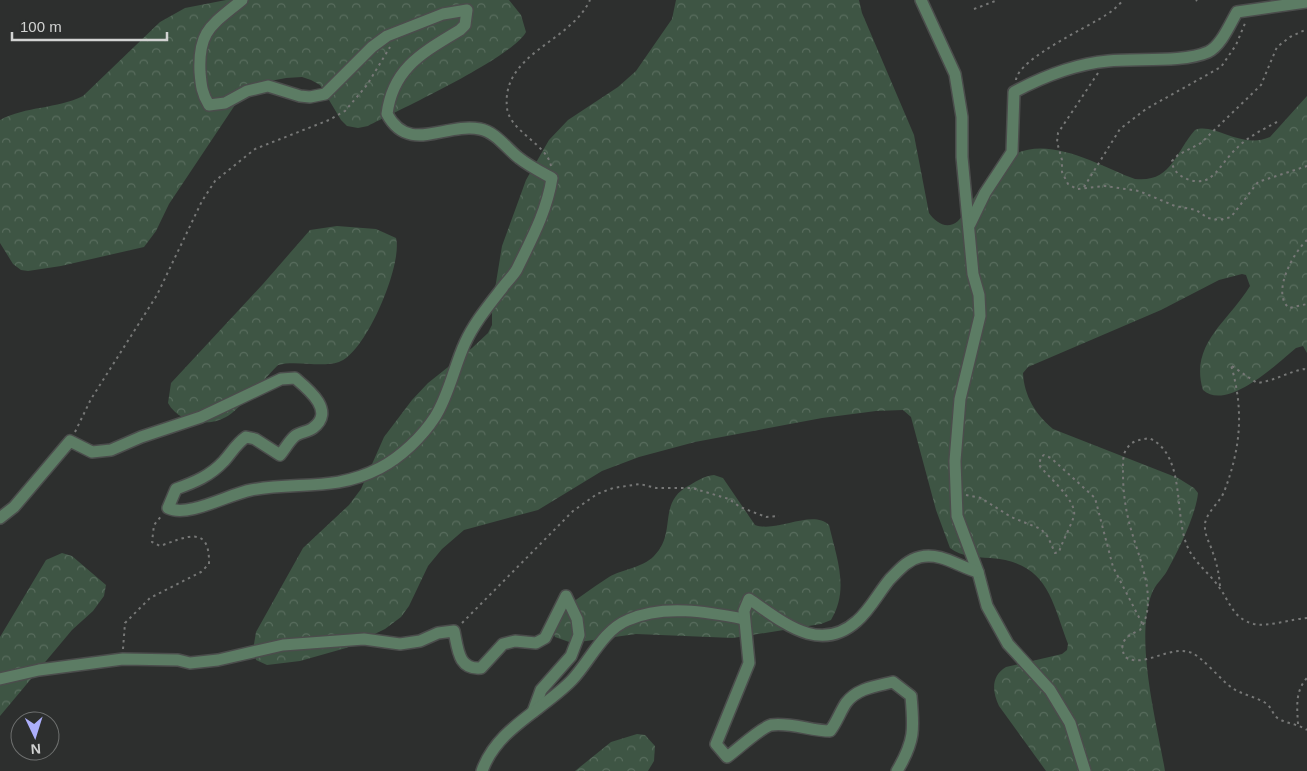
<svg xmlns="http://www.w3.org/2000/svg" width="1307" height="771" viewBox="0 0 1307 771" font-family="Arial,sans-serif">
<defs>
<pattern id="forest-crowns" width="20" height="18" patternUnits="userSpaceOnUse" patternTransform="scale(1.25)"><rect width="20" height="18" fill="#3e5544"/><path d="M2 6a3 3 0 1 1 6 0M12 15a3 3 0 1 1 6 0" fill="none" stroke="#596d5e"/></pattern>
</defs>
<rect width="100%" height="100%" fill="#2d2f2e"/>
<!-- forest -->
<g fill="url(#forest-crowns)">
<path d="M226 0H509L521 15 526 32C512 58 399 110 368 126L358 128 347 126 341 120 320 85 311 80 302 77 286 78 260 83 235 105 169 204 156 231 144 247 61 266 28 271 21 270 13 264 0 243V120C26 106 57 109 83 96L160 22 185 8Z"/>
<path d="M676 0H859L862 13 914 135 929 213C936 223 947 230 958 221 962 217 966 210 969 205 980 189 994 166 1011 156 1049 134 1099 166 1135 179 1171 183 1175 153 1195 130 1214 122 1241 150 1270 137L1307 96V353L1303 346 1296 348C1278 363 1227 412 1203 390 1189 344 1229 321 1250 286L1246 275 1242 274 1219 280 1161 310 1028 367 1023 373C1024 396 1036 415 1053 429L1178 478 1194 488 1198 493C1196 515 1178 551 1167 571 1163 578 1155 585 1152 593 1134 639 1157 723 1165 771H1046L999 706C992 691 991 676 1006 667L1062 654 1067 650 1068 644C1051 598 1047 562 990 558 975 557 962 557 950 548L936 510 911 417 903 410 876 411 822 418 695 442 639 457 602 471 538 510 464 530 442 549 428 566 409 606 401 617 385 629 346 648 300 661 267 665 256 660 254 644 256 632 303 548 349 505 361 489 384 437 412 400 428 383 472 348 488 333 492 325V307L502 246 526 180 549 140 568 120 618 87 636 71 672 19Z"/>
<path d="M337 226 376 229 396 238C403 264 366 353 339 362 320 368 297 360 278 365 267 376 237 412 226 417 206 428 178 422 168 403L171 383 263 284 310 230Z"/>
<path d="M714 475 723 478 755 525C777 533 812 509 829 525 836 556 850 589 831 620L821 624 733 638 636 634 572 643 555 637 552 631 555 615C573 602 590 589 609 577 623 569 642 568 654 556 678 532 656 502 690 485 698 480 705 476 714 475Z"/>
<path d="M62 553 72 556 106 585 104 596 93 611 72 630 0 716V637L46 560Z"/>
<path d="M637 734 645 735 655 746 654 761 648 771H575L611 742Z"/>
</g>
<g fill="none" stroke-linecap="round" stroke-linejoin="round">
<defs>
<g id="minor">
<path d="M921 0 955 74 962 117V157L973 274 979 295 980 316 960 399 955 461 957 516 978 572 987 606 1008 644 1050 690 1070 723 1085 771"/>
<path d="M970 224 985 193 1012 152 1014 92C1044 76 1075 64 1108 61 1136 58 1183 63 1208 52 1221 46 1230 24 1237 12L1307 2"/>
<path d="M0 518 14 507 70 441 92 452 111 450 141 437 201 417 281 379 295 378C308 389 336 411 313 428 308 432 300 432 295 436 289 441 285 449 280 455L255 439 246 437C236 444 232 452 224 461 210 476 195 482 176 489L168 508C188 518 229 494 251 490 298 481 334 492 380 468 401 457 422 437 435 417 449 395 454 367 465 343 474 323 489 305 503 287 507 281 514 275 517 269 531 240 547 211 552 178 541 172 529 166 519 158 507 149 496 132 480 129 445 122 409 155 387 114 393 67 424 52 460 30L465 25 467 10 443 14 387 36 372 47 325 94 310 97 300 96 268 86 247 91 225 103 209 105C202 94 201 85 200 72 198 30 212 25 242 0"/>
<path d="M0 679 39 670 123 659 178 660 190 663 218 660 283 645 364 639 400 644 420 641 438 633 454 631C458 649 458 670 481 668L503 644 515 641 536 643 545 638 566 596 577 619 579 635 571 656 541 690 533 712"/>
<path d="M482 771C497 728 542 711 572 680 590 661 603 630 628 620 663 604 708 612 744 619"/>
<path d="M897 771C915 741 914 729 911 696L893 682C877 686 857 688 846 703 840 712 837 722 830 731 811 731 790 722 771 725 760 728 737 750 727 757L716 744 749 663 744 611 749 599C782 621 819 655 857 621 870 610 879 592 890 579 899 570 907 560 920 557 941 552 959 567 978 572"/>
</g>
</defs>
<!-- minor casing -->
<use href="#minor" stroke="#4b4d4c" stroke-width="14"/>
<!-- path -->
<g stroke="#777877" stroke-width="2" stroke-dasharray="2.5 4" stroke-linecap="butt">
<path d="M1196 0 1197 1"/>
<path d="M974 9 998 0"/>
<path d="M1098 73 1058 133 1057 142 1062 160V172L1068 184 1077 189 1105 186 1139 191 1175 206 1196 210 1208 218 1219 220 1231 217 1258 182 1307 166"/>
<path d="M1016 80C1018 59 1088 27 1106 15 1113 11 1118 5 1124 0"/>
<path d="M1277 122C1262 130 1247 137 1235 150 1226 158 1218 173 1208 179 1195 186 1172 176 1172 161L1178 155 1201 143 1261 85 1277 47 1290 37 1307 29"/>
<path d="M551 166C547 144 510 132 507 108 501 53 570 43 590 0"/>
<path d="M1084 187 1120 129 1146 109 1221 67 1236 45 1246 21"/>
<path d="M1307 240C1293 253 1271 293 1289 308L1307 304"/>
<path d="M1232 366 1257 383C1274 381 1288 372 1304 369L1307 371"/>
<path d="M75 432 91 399 157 295 202 201 215 181 255 149 329 120 345 111 367 85 390 47"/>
<path d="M966 495 981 498 1011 517 1041 529 1048 537 1055 553 1059 552C1063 540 1070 528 1074 516 1077 500 1048 477 1039 465L1041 457 1044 455 1051 458 1095 498 1113 567 1143 625"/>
<path d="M1220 586C1219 574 1217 564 1213 553 1210 543 1204 535 1205 524 1206 513 1220 502 1224 492 1241 448 1244 410 1231 365"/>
<path d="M1307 618C1292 619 1268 627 1254 624 1233 619 1230 602 1219 587 1210 574 1195 563 1188 548 1173 516 1187 455 1149 438 1141 440 1133 440 1128 447 1122 453 1123 465 1123 473 1123 490 1125 506 1129 522 1137 555 1160 599 1140 630 1126 636 1118 642 1125 657 1144 669 1170 644 1192 653 1202 657 1221 680 1232 688 1243 695 1257 697 1267 704 1272 708 1273 716 1279 719 1288 724 1298 724 1307 730"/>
<path d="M462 623 573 511 597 494 613 488 640 484 656 488H692L729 499 740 507 766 517 779 516"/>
<path d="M123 649 125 623 150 598 201 572 209 564C210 524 186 537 160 546L152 542 154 525 162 515"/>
<path d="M1298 724C1297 707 1295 691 1307 678"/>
</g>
<!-- minor -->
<use href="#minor" stroke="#5c7c64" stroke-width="11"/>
</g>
<!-- north arrow -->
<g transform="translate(35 736) rotate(176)"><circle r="24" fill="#2d2f2e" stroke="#6f7170"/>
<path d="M0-4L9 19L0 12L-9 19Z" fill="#acaffb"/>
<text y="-8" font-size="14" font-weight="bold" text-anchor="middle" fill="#d2d3d2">N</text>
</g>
<!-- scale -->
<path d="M12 32v8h155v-8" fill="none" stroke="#d2d3d2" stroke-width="2.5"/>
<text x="20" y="32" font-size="15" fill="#d2d3d2" stroke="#2d2f2e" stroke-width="4" paint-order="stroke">100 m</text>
</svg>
